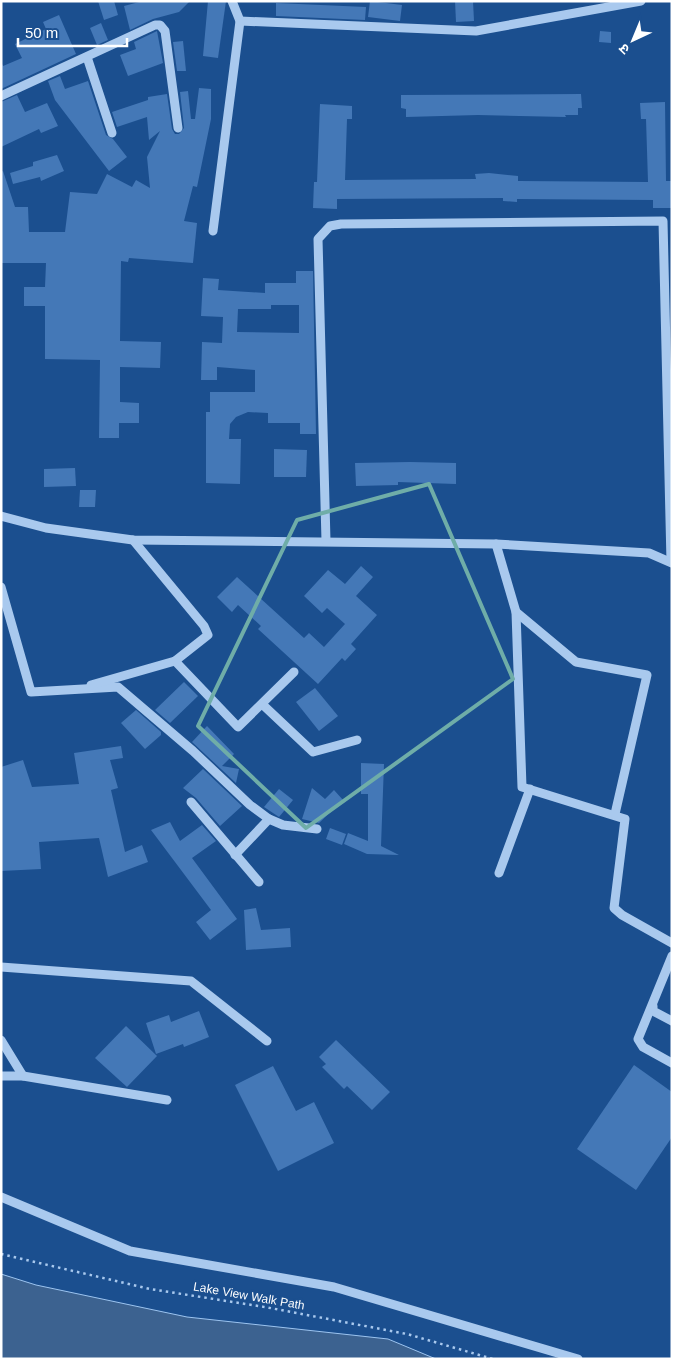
<svg xmlns="http://www.w3.org/2000/svg" width="673" height="1360" viewBox="0 0 673 1360" font-family="Helvetica,'Noto Sans Devanagari',sans-serif">
<rect width="100%" height="100%" fill="#1b4f8f"/>
<!-- water -->
<path fill="#3c6290" stroke="#9cc4f0" d="M1 1274 36 1285 187 1317 388 1339 436 1359H1Z"/>
<!-- building -->
<g fill="#4478b7" fill-rule="evenodd">
<path d="M98 1H114L118 15 104 20Z"/>
<path d="M143 1H190L179 12 153 19 130 30 124 6Z"/>
<path d="M208 1H226L218 58 203 56Z"/>
<path d="M370 1 402 5 400 21 368 17Z"/>
<path d="M455 1H473L474 21 456 22Z"/>
<path d="M276 3 366 7 365 20 276 16Z"/>
<path d="M59 15 76 54 1 89V62L3 66 22 58 15 44 46 29 43 22Z"/>
<path d="M101 23 108 40 97 45 90 28Z"/>
<path d="M157 31 163 63 128 76 120 55 136 49 134 42Z"/>
<path d="M600 31 611 32V43L599 42Z"/>
<path d="M183 41 186 71H177L173 42Z"/>
<path d="M60 76 65 89 88 81 106 135 113 139 127 157 109 171 55 100 48 81Z"/>
<path d="M199 88 211 89V119L197 187 193 186 184 221 197 223 193 263 129 258 128 262 121 261 120 341 161 342 160 368 120 367V402L139 403V423H119V438H99L100 360 45 359V306H24V287H45L46 263H1V172L3 171 15 207H28L29 232H65L70 192 97 194 107 174 132 187 136 180 150 188 147 157 160 131 149 140 147 117 117 127 112 112 148 100V97L167 94 172 129 175 134H179L184 128 180 92 188 91 191 119H195Z"/>
<path d="M581 94 582 108H578V115H565L566 117 478 115 406 117V109L401 108V95Z"/>
<path d="M17 95 25 112 47 103 58 126 41 133 39 129 1 147V102Z"/>
<path d="M665 102 666 181H672V208H653V200L517 199V202L503 201V198L337 199V209L313 208 314 182H317L320 104 352 106V119H347L345 180 476 179 475 174 489 173 518 176V181L648 182 646 119H641L640 103Z"/>
<path d="M57 155 64 171 41 181 40 177 13 184 10 173 33 166V162Z"/>
<path d="M296 271H313L316 434H300V423H268V413L248 412 236 417 230 424 229 439H241L240 484 206 483V412H210V392H255V370L217 367V380H201L202 342 222 343 223 317 201 316 203 278 219 279 218 290 265 293V283H296ZM271 305H299V333L237 332 238 309H271Z"/>
<path d="M274 449 307 450 306 477H274Z"/>
<path d="M410 462 456 463V484L398 482V485L356 486 355 463Z"/>
<path d="M75 468 76 486 44 487V469Z"/>
<path d="M80 490H96L95 507H79Z"/>
<path d="M361 566 373 577 356 596 377 615 351 644 356 649 345 661 342 658 318 684 258 629 261 626 238 605 232 612 217 597 237 577 304 638 309 633 324 647 345 624 327 608 322 613 304 596 328 570 345 584Z"/>
<path d="M184 682 198 696 170 723 155 710Z"/>
<path d="M315 688 338 716 319 731 296 702Z"/>
<path d="M136 710 161 732V735L145 749 121 723Z"/>
<path d="M207 726 234 754 222 766 239 769 236 783 192 742Z"/>
<path d="M121 746 123 758 110 760 118 788 111 790 125 852 142 845 148 862 108 877 99 838 39 842 41 869 1 871V767L23 760 32 787 79 784 74 753Z"/>
<path d="M361 763 384 764 381 846 399 855 367 854 344 844 348 833 368 841V794H361Z"/>
<path d="M203 769 242 806 220 826 196 798 183 788Z"/>
<path d="M312 788 325 799 334 790 343 800 319 823 302 819Z"/>
<path d="M279 789 293 800 279 817 264 807Z"/>
<path d="M170 822 180 841 202 825 216 841 192 858 237 919 210 940 196 922 211 910 151 830Z"/>
<path d="M330 828 346 834 342 845 326 839Z"/>
<path d="M256 908 261 930 290 928 291 947 246 950 244 910Z"/>
<path d="M199 1011 209 1037 184 1047 183 1044 156 1054 146 1023 169 1015 171 1022Z"/>
<path d="M126 1026 157 1056 127 1087 95 1058Z"/>
<path d="M336 1040 390 1092 372 1110 347 1086 344 1089 322 1067 326 1064 319 1057Z"/>
<path d="M634 1065 672 1092V1137L636 1190 577 1149Z"/>
<path d="M273 1066 296 1111 314 1102 334 1143 278 1171 235 1085Z"/>
</g>
<g fill="none" stroke-linecap="round" stroke-linejoin="round">
<!-- path -->
<path stroke="#a9c9ee" stroke-width="2.5" stroke-dasharray="2.5 4" stroke-linecap="butt" d="M1 1254 150 1289 265 1307 407 1334 493 1359"/>
<!-- minor -->
<g stroke="#a9c9ee" stroke-width="9">
<path d="M240 21 476 31 641 1"/>
<path d="M87 57 112 133"/>
<path d="M1 96 155 25H160L165 31 178 128"/>
<path d="M213 231 240 21 232 1"/>
<path d="M1 516 46 528 133 540 496 544 649 553 672 563"/>
<path d="M133 540 204 626 208 635 175 661 238 727 294 672"/>
<path d="M326 541 318 239 330 226 341 224 663 221 671 562"/>
<path d="M496 544 516 612 522 787 625 819 614 908 622 915 672 943"/>
<path d="M1 587 31 692 118 687 193 751 250 805 269 819 283 825 317 829"/>
<path d="M516 612 576 662 647 675 615 814"/>
<path d="M91 685 175 661"/>
<path d="M262 704 313 752 357 740"/>
<path d="M191 802 259 882"/>
<path d="M235 855 269 819"/>
<path d="M499 873 530 789"/>
<path d="M672 956 638 1039 643 1047 672 1063"/>
<path d="M1 967 191 981 267 1041"/>
<path d="M653 1006V1011L672 1021"/>
<path d="M1 1040 23 1076"/>
<path d="M1 1076H23L167 1100"/>
<path d="M1 1197 130 1251 334 1287 578 1359"/>
</g>
</g>
<!-- marked area -->
<path fill="none" stroke="#6fada8" stroke-width="4" stroke-linejoin="round" d="M429 484 513 679 306 828 198 726 297 520Z"/>
<g text-anchor="middle" stroke-width="5" stroke-linejoin="round" paint-order="stroke">
<!-- street labels -->
<g font-size="12" fill="#fff" stroke="#1b4f8f">
<text transform="translate(249 1296) rotate(10)" y="4">Lake View Walk Path</text>
</g>
</g>
<!-- border -->
<rect width="673" height="1360" fill="none" stroke="#ffffff" stroke-width="5"/>
<!-- north arrow -->
<g transform="translate(633 40) rotate(224)" stroke="#1b4f8f" stroke-width="4" paint-order="stroke">
<path d="M0-4L9 19L0 12L-9 19Z" fill="#ffffff"/>
<text y="-8" font-size="14" font-weight="bold" text-anchor="middle" fill="#ffffff">उ</text>
</g>
<!-- scale -->
<path d="M18 38v8h109v-8" fill="none" stroke="#ffffff" stroke-width="2.5"/>
<text x="25" y="38" font-size="15" fill="#ffffff" stroke="#1b4f8f" stroke-width="4" paint-order="stroke">50 m</text>
</svg>
